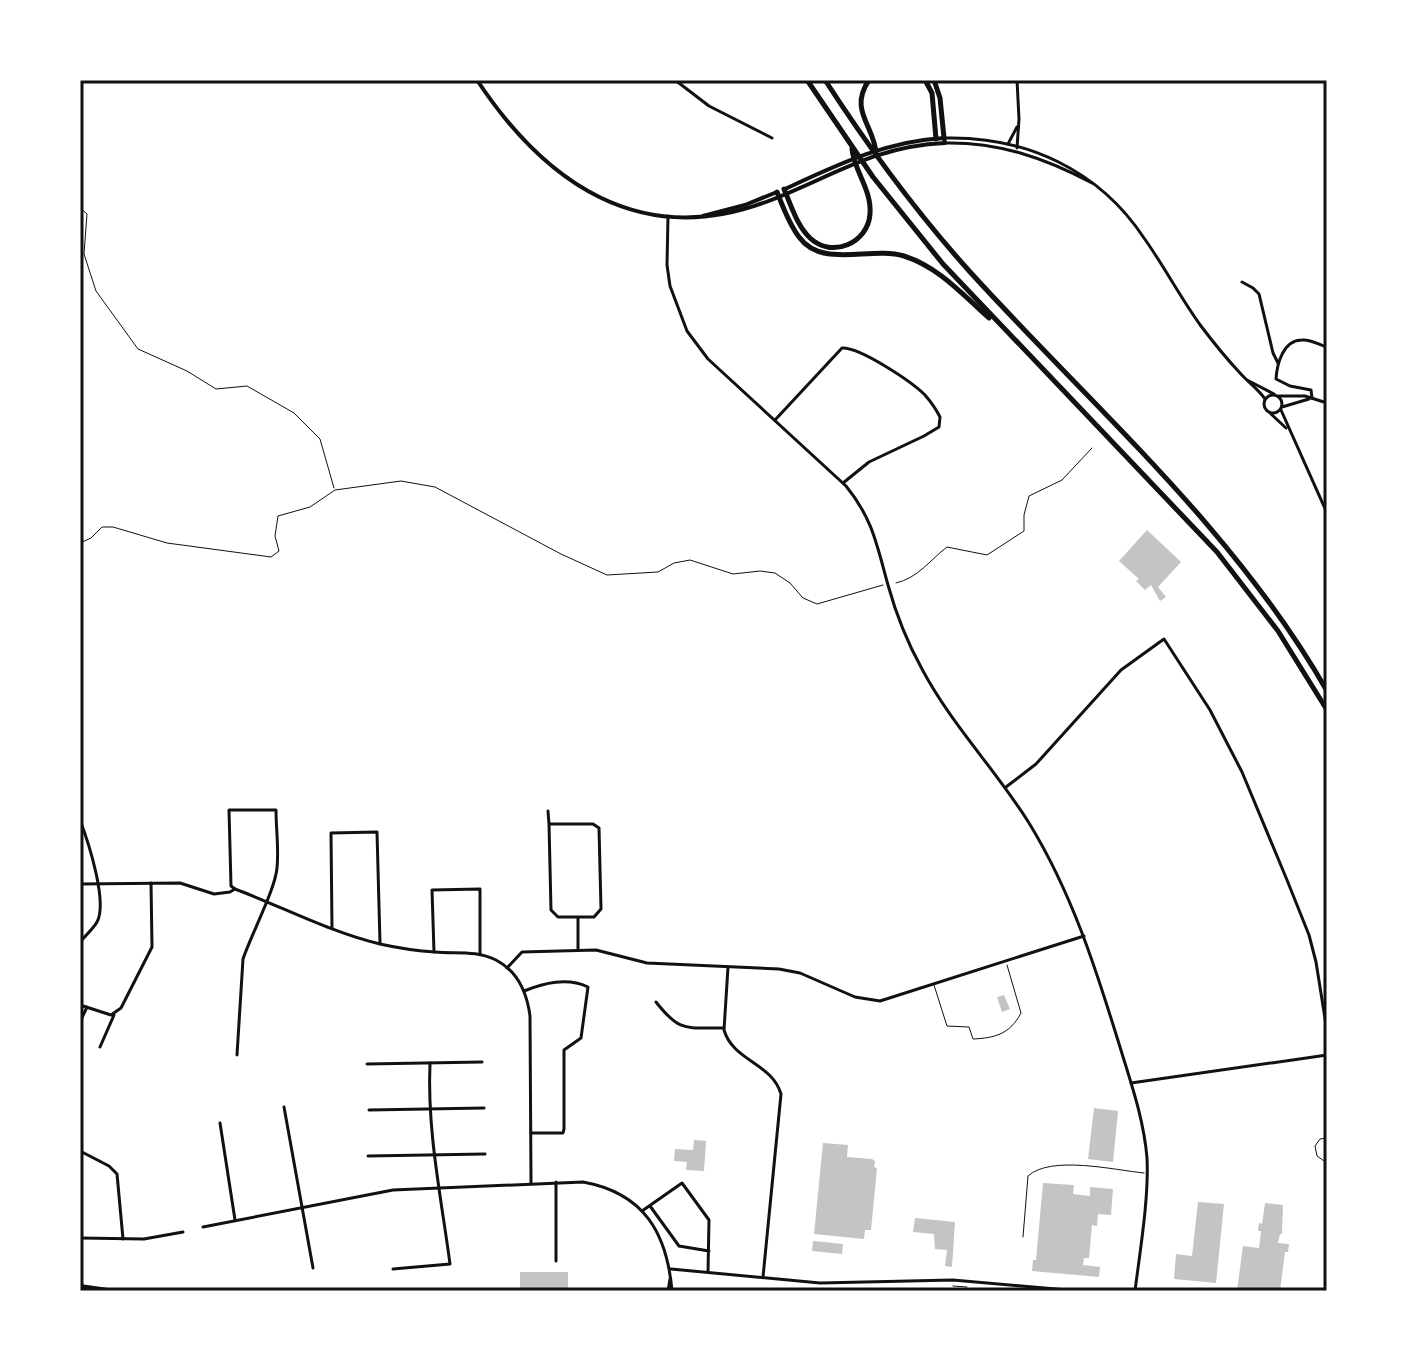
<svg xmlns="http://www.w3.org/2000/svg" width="1407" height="1371" viewBox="0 0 1407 1371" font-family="'Public Sans',sans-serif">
<rect width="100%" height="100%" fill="#fff"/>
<!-- building -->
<g fill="#c4c4c4">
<path d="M1147 530 1181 562 1158 587 1166 597 1160 601 1151 585 1145 590 1136 581 1139 579 1119 561Z"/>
<path d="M1004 995 1010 1009 1002 1012 997 997Z"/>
<path d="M1094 1108 1118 1111 1113 1162 1088 1159Z"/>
<path d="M694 1140 706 1141 704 1171 686 1170 687 1162 674 1161 675 1149 693 1150Z"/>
<path d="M823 1143 848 1145 847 1157 872 1159 875 1161 874 1167 877 1168 871 1230H865L864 1239 814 1234Z"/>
<path d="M1043 1183 1074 1185 1073 1194 1090 1196V1187L1113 1189 1111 1215 1098 1214 1097 1226 1092 1225 1089 1258H1084L1083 1265 1100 1267 1099 1277 1032 1271 1033 1260H1036Z"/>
<path d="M1198 1202 1224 1204 1216 1283 1174 1279 1176 1254 1192 1256Z"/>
<path d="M1265 1203 1283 1205 1282 1234H1280L1278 1243 1289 1244 1288 1252H1285L1280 1291H1237L1243 1246 1259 1248 1261 1231H1258L1259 1223 1262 1224Z"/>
<path d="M915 1218 955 1222 952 1267 945 1266 947 1250 935 1249 934 1234 913 1232Z"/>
<path d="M813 1241 843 1244 842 1254 812 1251Z"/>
<path d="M520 1272H568V1289L520 1291Z"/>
</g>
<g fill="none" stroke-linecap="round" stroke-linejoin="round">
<!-- path -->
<g stroke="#111" stroke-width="1">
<path d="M80 208 87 214 84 254 96 291 138 349 187 371 216 389 247 386 294 413 320 439 334 488"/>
<path d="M80 543 91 538 102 527H113L167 543 271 557 279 551 275 536 278 516 310 507 335 490 401 481 435 487 561 554 607 575 658 572 674 563 690 560 733 574 760 571 775 573 790 583 803 598 817 604 883 585"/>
<path d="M896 583C918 578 930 560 947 547L987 555 1024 531V515L1029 496 1062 480 1092 448"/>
<path d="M953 1286 967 1287"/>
</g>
<!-- service -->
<g stroke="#111" stroke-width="1">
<path d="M934 985 947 1026 969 1027 973 1039C995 1038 1010 1034 1021 1013L1007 965"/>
<path d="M1327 1138 1320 1139 1315 1146 1317 1156 1327 1163"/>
<path d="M1023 1237 1028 1176C1051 1155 1114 1170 1144 1173"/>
</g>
<!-- minor -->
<g stroke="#111" stroke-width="3">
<path d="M675 80 709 106 772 138"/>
<path d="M1008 144 1017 127"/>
<path d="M1017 148 1019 119 1017 80"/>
<path d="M668 216 667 265 670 286 687 331 708 359 846 486C873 519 877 546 888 585 896 614 907 642 922 669 951 724 996 770 1029 823 1072 893 1096 969 1120 1047 1131 1083 1144 1120 1147 1158 1149 1198 1140 1251 1135 1291"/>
<path d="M1242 282 1253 288 1259 294 1273 353 1278 363"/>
<path d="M1312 398 1311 390 1290 386 1276 379C1277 364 1283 340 1302 340 1311 339 1319 345 1327 347"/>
<path d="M775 420 842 348C860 347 912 382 925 395 931 402 936 409 940 417L939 427 924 436 869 462 843 483"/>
<path d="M1006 787 1036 764 1121 670 1164 639 1210 710 1242 772 1287 880 1309 935 1316 962 1327 1031"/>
<path d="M548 811 549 824 551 910 558 917H594L601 909 599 828 593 824H549"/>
<path d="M80 820C88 841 108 902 97 922 93 929 85 936 80 942"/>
<path d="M80 884 180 883 214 894 230 892 235 889"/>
<path d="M578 918V950"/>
<path d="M332 928 331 833 377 832 380 943"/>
<path d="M434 952 432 890 480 889V954"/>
<path d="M728 967 724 1030C733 1061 772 1063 781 1094L763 1277"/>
<path d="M507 968 522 952 596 950 647 963 779 969 800 973 855 997 880 1001 1084 936"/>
<path d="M524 991C544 983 567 977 588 987L581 1038 564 1050V1129L563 1133H531"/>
<path d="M656 1002C681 1034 687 1027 724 1028"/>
<path d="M80 1005 111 1015 121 1008 152 947 151 883"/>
<path d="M80 1022 87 1007"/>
<path d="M100 1047 114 1015"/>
<path d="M237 1055 243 959C251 935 275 890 277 868 279 849 276 829 276 810H229L231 886 235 889C283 907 330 932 380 944 398 948 417 951 435 952 456 954 476 950 496 960 517 971 527 993 530 1016L531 1183"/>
<path d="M367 1064 482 1062"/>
<path d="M1131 1083 1327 1055"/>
<path d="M284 1107 313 1268"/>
<path d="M369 1110 484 1108"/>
<path d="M220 1123 235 1220"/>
<path d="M80 1151 109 1166 117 1174 123 1239"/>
<path d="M368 1156 485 1154"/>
<path d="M556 1182V1261"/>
<path d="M650 1206 679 1246 709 1251"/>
<path d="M642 1211 682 1183 709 1220 708 1272"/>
<path d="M203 1227 393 1190 583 1182C644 1193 667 1233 672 1291"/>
<path d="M80 1238 144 1239 183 1232"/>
<path d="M393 1269 450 1264C441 1196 427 1131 430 1063"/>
<path d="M671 1269 820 1283 953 1280 1079 1291"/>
<path d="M668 1291 670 1279"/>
</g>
<!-- tertiary -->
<g stroke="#111" stroke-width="3">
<path d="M945 138C1026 136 1099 170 1144 238 1164 266 1180 297 1201 326 1213 342 1226 358 1240 373 1248 382 1258 389 1265 399"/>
<path d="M945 143C999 142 1045 158 1092 183"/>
<path d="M1249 381 1274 394"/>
<circle cx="1273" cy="404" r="9"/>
<path d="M1279 396H1305L1327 403"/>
<path d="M1282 407 1309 399"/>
<path d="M1281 410 1327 513"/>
<path d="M1271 414 1286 428"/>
</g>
<!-- secondary -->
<g stroke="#111" stroke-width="4">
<path d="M477 80C545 183 640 249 766 202 830 178 873 146 945 143L944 138C886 141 837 165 785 189"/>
<path d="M703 216 745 205 777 192"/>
</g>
<!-- trunk -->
<path stroke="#111" stroke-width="4" d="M80 1286 115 1291"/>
<!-- motorway -->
<g stroke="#111" stroke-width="5">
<path d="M807 80 873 177 943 264 1217 552 1278 631 1327 710"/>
<path d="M825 80C869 148 917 213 971 273 1095 409 1235 530 1327 691"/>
<path d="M869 80C848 111 875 126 876 154"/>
<path d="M925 80 932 93 936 139"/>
<path d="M934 80 940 98 944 138"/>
<path d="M784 189C791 205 797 226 810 238 832 259 868 243 870 214 872 190 854 171 852 149"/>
<path d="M777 192C783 207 789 224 799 237 822 269 870 246 904 256 939 267 963 295 989 318"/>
</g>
</g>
<!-- border -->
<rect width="1407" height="1371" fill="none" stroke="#ffffff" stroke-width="164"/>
<rect x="82" y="82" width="1243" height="1207" fill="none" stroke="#111" stroke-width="3"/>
</svg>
